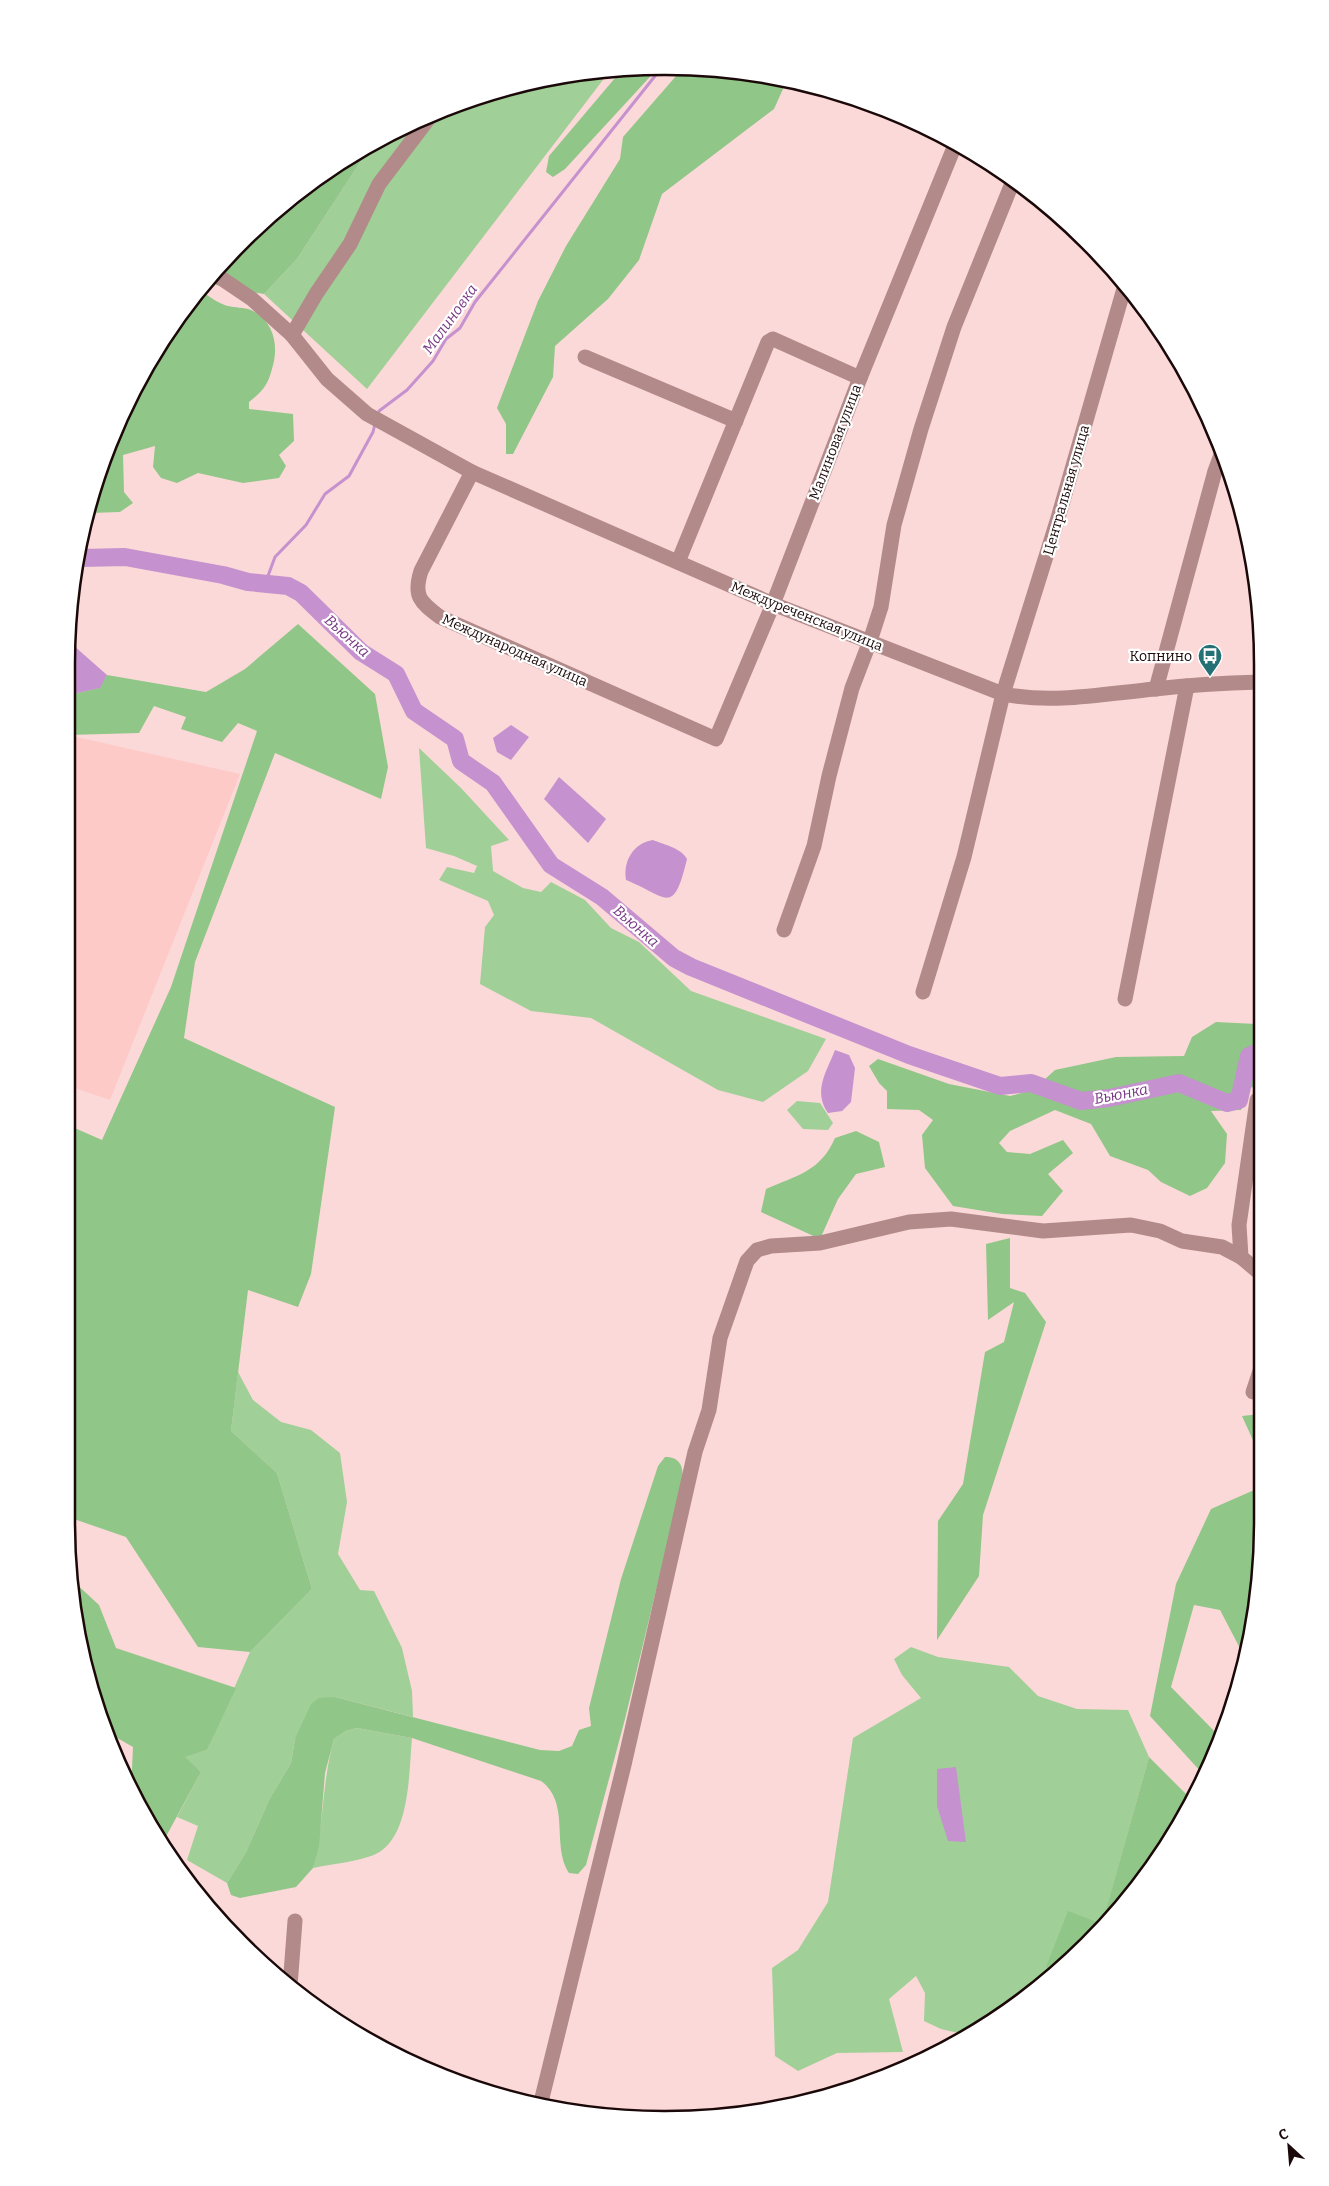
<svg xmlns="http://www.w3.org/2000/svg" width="1329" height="2186" viewBox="0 0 1329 2186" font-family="Bitter,serif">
<rect width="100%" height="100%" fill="#fbd9d8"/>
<!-- built -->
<path fill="#fdcac8" d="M68 735 240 774 110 1100 69 1086Z"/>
<!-- green -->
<g fill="#a0cf98">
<path d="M609 72 367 389 264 294 297 259 370 147 436 112 548 78Z"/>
<path d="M419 748 461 788 509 840 491 846 493 871 523 888 541 892 551 882 585 900 611 928 639 942 691 991 826 1039 808 1071 763 1102 718 1090 591 1018 531 1011 480 984 485 927 494 915 488 901 439 880 447 867 474 873 477 866 454 856 426 848Z"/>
<path d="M797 1101 820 1103 833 1123 828 1130 803 1129 787 1110Z"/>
<path d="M238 1372 253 1400 281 1422 311 1430 340 1453 347 1502 338 1554 360 1590 374 1591 402 1648 412 1691 413 1717 335 1697 295 1739 291 1763 270 1798 246 1852 227 1883 187 1860 198 1826 177 1817 201 1772 184 1757 207 1750 250 1652 312 1589 277 1473 231 1431Z"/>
<path d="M911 1647 938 1657 1009 1667 1038 1696 1077 1709 1128 1710 1149 1757 1102 1925 1046 1967 1052 1976 1028 1996 967 2035 941 2029 924 2021 925 1993 916 1976 889 1999 903 2052 837 2053 798 2071 775 2056 772 1968 798 1950 828 1902 853 1738 921 1698 902 1675 894 1659Z"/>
<path d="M357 1728 412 1738C409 1771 410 1831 381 1851 367 1861 331 1864 313 1868 324 1825 322 1781 334 1739L346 1731Z"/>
</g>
<!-- forest -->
<g fill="#90c687">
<path d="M659 67 565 169 553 177 546 172 549 156 621 71Z"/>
<path d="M683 68 787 80 774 109 662 194 639 260 608 299 555 346 553 377 513 454H506V424L497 408 538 301 566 246 620 159 623 137Z"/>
<path d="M370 147 297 259 264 294 216 285 212 277 242 241 332 167Z"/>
<path d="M201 291C209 296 219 304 228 306 235 308 244 307 251 310 271 319 278 340 274 361 269 382 266 389 249 402V409L293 414 294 441 279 455 286 466 279 478 243 483 198 473 177 483 161 478 153 467 155 446 123 455 124 492 133 503 120 512 90 513 98 472 167 332Z"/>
<path d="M298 624 375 694 388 767 381 799 275 753 195 962 184 1038 335 1107 311 1274 298 1307 248 1290 231 1431 277 1473 312 1589 250 1652 198 1647 126 1537 71 1518 70 1126 102 1140 171 987 257 731 238 723 222 742 181 729 186 717 154 706 139 733 68 735V695L99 688 107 675 206 692 245 669Z"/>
<path d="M1216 1022 1256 1024 1261 1022V1089L1250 1087 1241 1110 1211 1111 1227 1134 1225 1163 1207 1188 1190 1196 1161 1182 1148 1170 1110 1156 1091 1124 1055 1110 1010 1131 999 1143 1007 1152 1030 1154 1063 1140 1073 1153 1048 1174 1063 1191 1042 1216 1002 1214 953 1206 925 1168 922 1135 933 1120 919 1110 887 1109V1091L879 1083 869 1066 878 1059 949 1084 1010 1096 1033 1090 1055 1070 1116 1057 1184 1056 1192 1037Z"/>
<path d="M856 1131 879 1142 885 1167 856 1174 838 1199 820 1239 761 1212 766 1189C797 1175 820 1172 835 1138Z"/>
<path d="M1010 1238V1288L1025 1293 1046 1322 983 1515 979 1576 937 1640 938 1521 963 1484 985 1352 1004 1342 1014 1302 988 1320 986 1244Z"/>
<path d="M1261 1414V1458L1242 1416Z"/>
<path d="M665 1457C682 1457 684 1469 682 1483L625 1719 586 1865 578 1874 569 1873C551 1845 571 1803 541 1781L412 1738 357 1728 346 1731 334 1739 325 1773 319 1846 313 1868 296 1887 240 1898 231 1895 227 1883 246 1852 270 1798 291 1763 295 1739 311 1704 319 1698 335 1697 540 1750 559 1751 572 1746 579 1730 591 1726 589 1708 621 1579 658 1466Z"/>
<path d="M1261 1487V1561L1243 1654 1220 1610 1194 1605 1171 1687 1220 1737 1202 1773 1150 1716 1176 1584 1211 1509Z"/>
<path d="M71 1579 99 1605 116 1648 236 1688 207 1750 185 1757 201 1772 163 1842 131 1791 133 1747 105 1731 98 1714 71 1600Z"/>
<path d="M1149 1757 1190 1798 1162 1854 1088 1944 1052 1976 1046 1967 1068 1911 1102 1924Z"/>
</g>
<!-- water -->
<g fill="#c591cf">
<path d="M73 645 107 675 100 688 68 695V646Z"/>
<path d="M511 725 529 737 511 760 497 752 493 738Z"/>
<path d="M559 777 606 819 588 843 544 799Z"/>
<path d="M653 840C665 845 681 848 687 859 673 917 668 897 626 880 623 860 634 843 653 840Z"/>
<path d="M835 1050 849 1055 855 1068 851 1102 842 1111 828 1113C813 1091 826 1073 835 1050Z"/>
<path d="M956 1767 966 1842 948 1841 937 1806V1769Z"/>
</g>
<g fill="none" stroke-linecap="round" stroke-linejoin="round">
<!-- stream -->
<g stroke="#c591cf" stroke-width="3">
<path d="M378 416 379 411 407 390 433 361 446 339 460 328 475 302 663 66"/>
<path d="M265 584 275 557 306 525 325 494 349 476 373 432 375 424"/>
</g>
<!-- river -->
<path stroke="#c591cf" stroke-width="18" d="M81 558 125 557 223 575 248 582 288 586 301 593 361 652 396 674 414 711 455 739 461 761 493 783 551 865 602 897 674 958 691 967 909 1055 1000 1086 1031 1083 1081 1101 1109 1098 1179 1083 1227 1103 1239 1100 1249 1056 1261 1051"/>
<!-- minor -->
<g stroke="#b18a89" stroke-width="15">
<path d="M215 274 252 299 292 335 327 379 367 414 472 472 773 604 1003 694C1054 704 1103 694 1155 689 1190 685 1226 683 1261 682"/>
<path d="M292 335 316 294 350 244 379 184 432 114"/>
<path d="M585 357 736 421"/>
<path d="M472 472 421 571C413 596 420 602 440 617L716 739 773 604 860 378 955 145"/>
<path d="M678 562 768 342 773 339 860 378"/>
<path d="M1156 689 1215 471 1222 452"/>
<path d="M784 930 814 846 829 776 852 688 870 641 881 607 894 525 921 429 954 327 1013 181"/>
<path d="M923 992 964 857 1003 694 1058 518 1125 285"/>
<path d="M1125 999 1187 686"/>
<path d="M1257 1100 1239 1225 1241 1257 1261 1274"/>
<path d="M1253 1392 1261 1368"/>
<path d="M290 1986 295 1921"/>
<path d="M540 2106 624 1765 695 1452 709 1410 720 1338 747 1261 757 1250 771 1246 820 1243 909 1222 951 1219 1043 1231 1131 1225 1160 1231 1182 1241 1222 1247 1241 1257"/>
</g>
</g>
<!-- icons -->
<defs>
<symbol id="bus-pin" viewBox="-11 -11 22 30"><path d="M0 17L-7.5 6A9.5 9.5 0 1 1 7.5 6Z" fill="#257075" stroke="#fff"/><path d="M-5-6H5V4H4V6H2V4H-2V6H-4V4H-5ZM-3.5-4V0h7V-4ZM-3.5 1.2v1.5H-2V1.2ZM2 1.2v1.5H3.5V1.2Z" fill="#fff"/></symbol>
</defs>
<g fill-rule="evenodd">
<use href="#bus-pin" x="1196" y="642" width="28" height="38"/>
</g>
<g text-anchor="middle" stroke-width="4.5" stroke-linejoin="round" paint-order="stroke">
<!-- street labels -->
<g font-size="14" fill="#1b0909" stroke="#fff">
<text transform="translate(835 442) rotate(-69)" y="5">Малиновая улица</text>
<text transform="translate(1066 490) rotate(-74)" y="5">Центральная улица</text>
<text transform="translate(807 616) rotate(22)" y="5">Междуреченская улица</text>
<text transform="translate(515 650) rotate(24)" y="5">Международная улица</text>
</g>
<!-- poi labels -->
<g font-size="14" fill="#1b0909" stroke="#fff" text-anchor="end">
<text x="1192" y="661">Копнино</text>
</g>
<!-- water labels -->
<g font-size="15" font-style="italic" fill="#783984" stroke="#fff">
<text transform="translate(450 319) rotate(-54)" y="5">Малиновка</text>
<text transform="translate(347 636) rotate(42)" y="5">Вьюнка</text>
<text transform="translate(636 926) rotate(41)" y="5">Вьюнка</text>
<text transform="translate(1121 1094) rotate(-11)" y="5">Вьюнка</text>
</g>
</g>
<!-- crop -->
<path d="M0 0H1329V2186H0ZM664 75H665A589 589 0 0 1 1254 664V1522A589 589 0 0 1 665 2111H664A589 589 0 0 1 75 1522V664A589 589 0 0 1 664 75Z" fill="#fff" fill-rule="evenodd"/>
<path fill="none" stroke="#1b0909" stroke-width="2.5" d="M664 75H665A589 589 0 0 1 1254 664V1522A589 589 0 0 1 665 2111H664A589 589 0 0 1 75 1522V664A589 589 0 0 1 664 75Z"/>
<!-- north arrow -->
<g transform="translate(1289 2146) rotate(334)" stroke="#ffffff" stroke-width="4" paint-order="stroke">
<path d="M0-4L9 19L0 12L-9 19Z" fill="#1b0909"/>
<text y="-8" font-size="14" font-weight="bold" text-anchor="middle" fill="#1b0909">С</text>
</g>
</svg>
